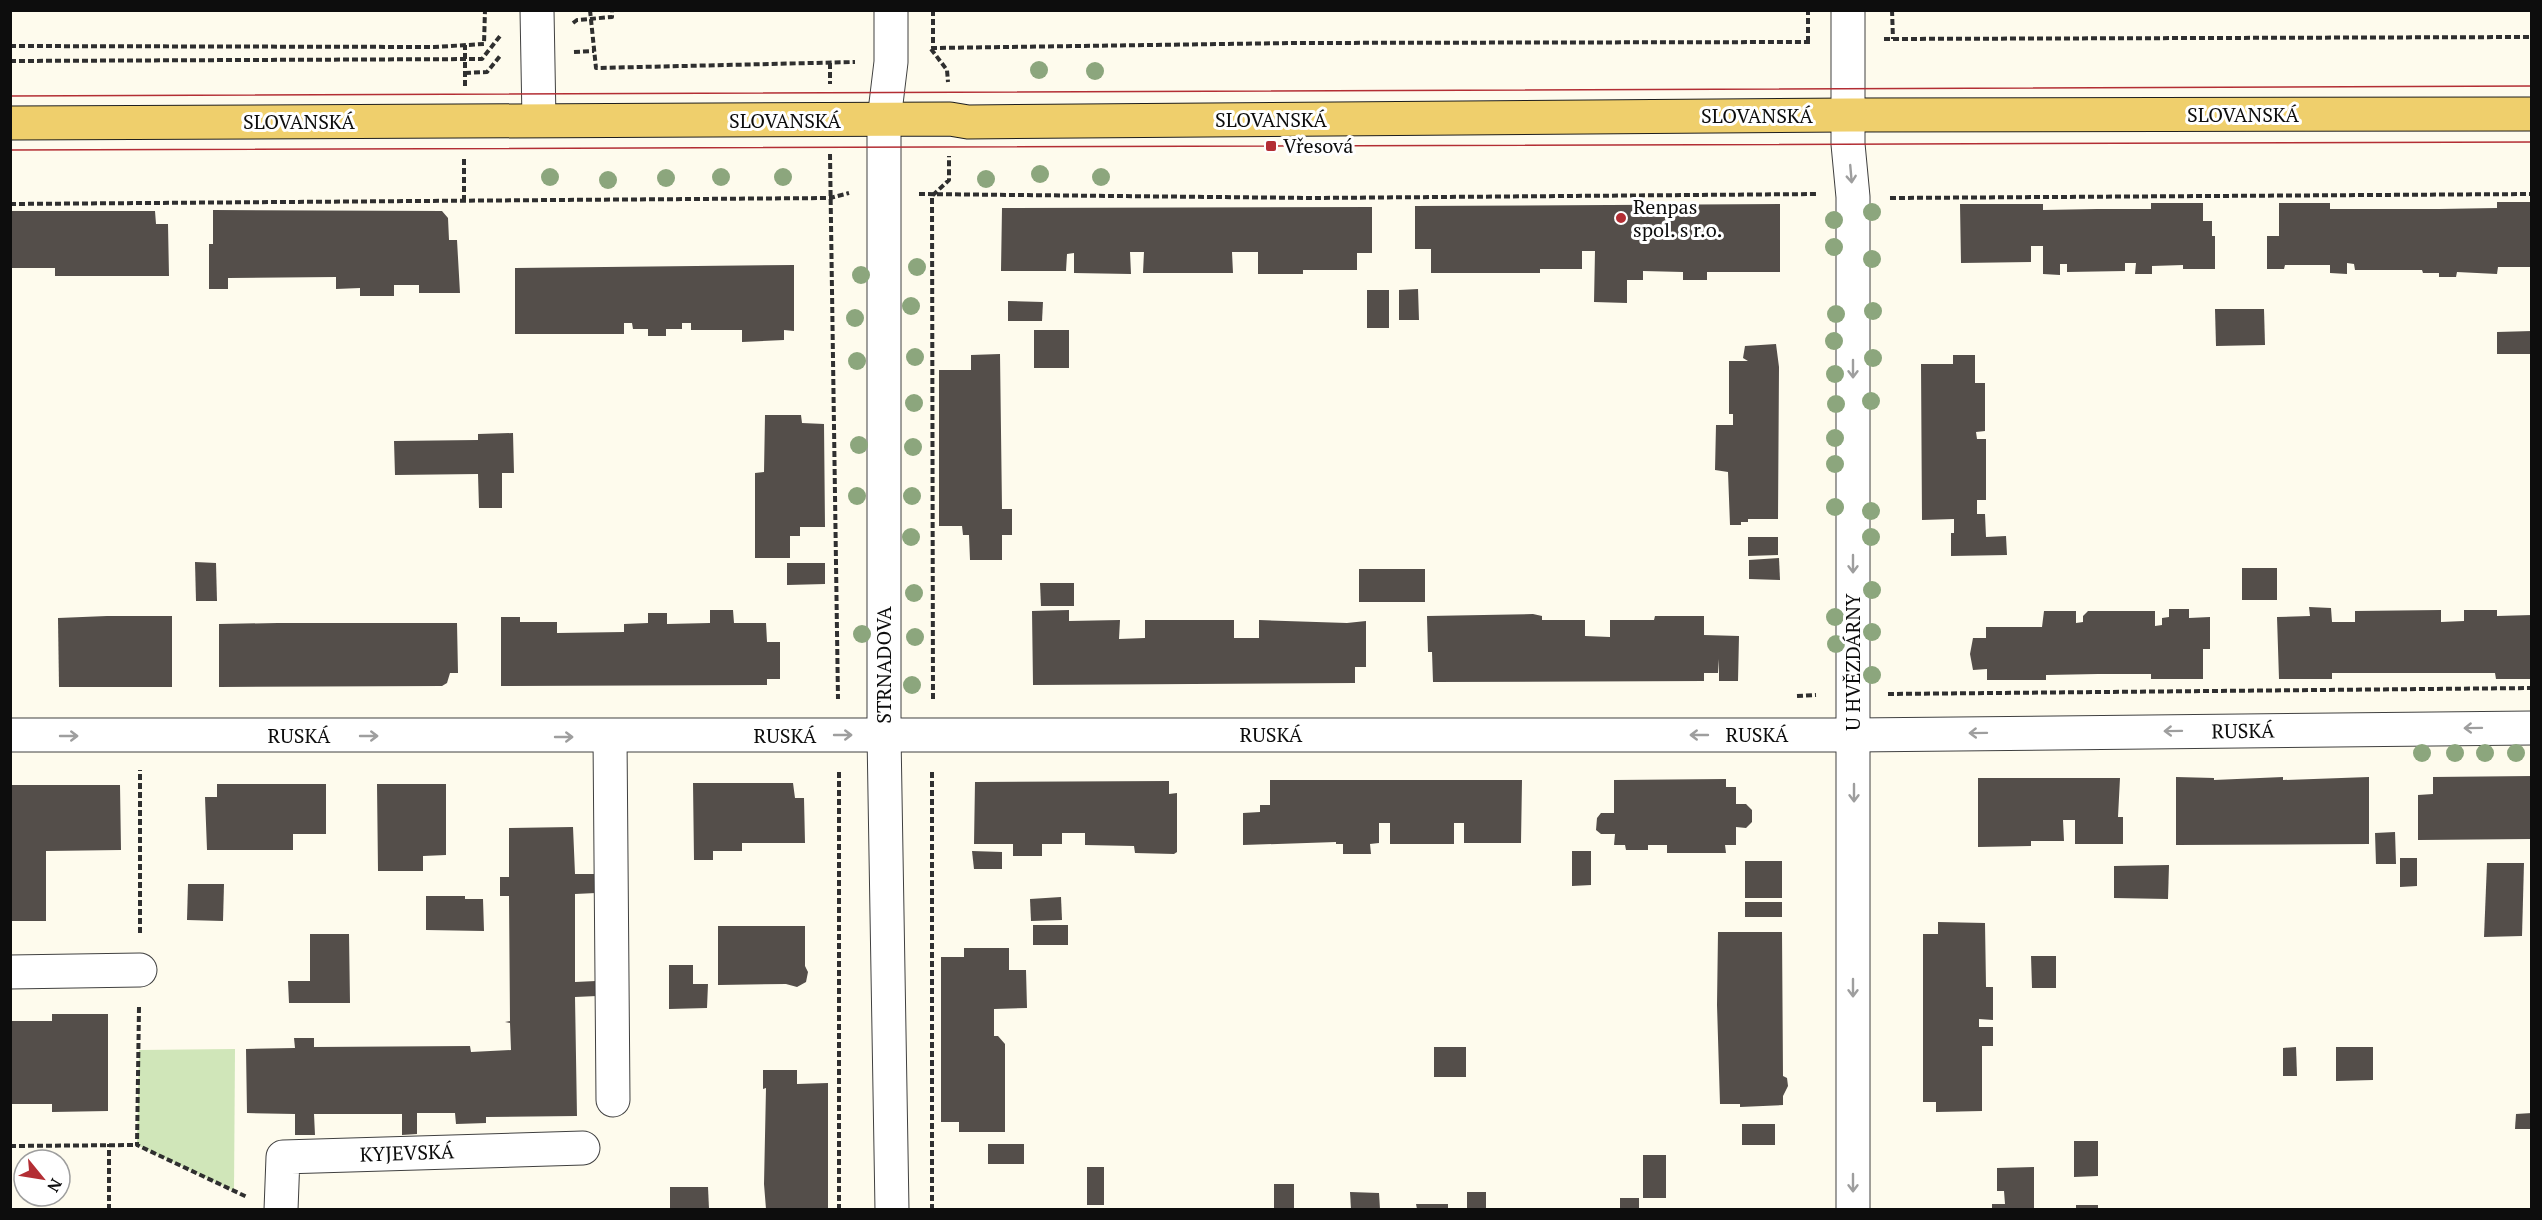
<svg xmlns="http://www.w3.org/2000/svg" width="2542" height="1220" viewBox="0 0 2542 1220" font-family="'PT Serif',serif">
<rect width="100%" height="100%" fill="#fefbed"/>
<!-- green -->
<path fill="#d0e6b9" d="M235 1049 234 1191 137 1145 139 1050Z"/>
<!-- building -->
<g fill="#544e4a">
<path d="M2497 202H2532V265L2530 267H2498L2497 274 2457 272 2456 277H2439V273H2423L2422 270H2355L2354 264 2347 263V274L2330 273V265H2285L2284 269H2267V236H2279V203H2330V209H2439L2497 208Z"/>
<path d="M2151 203H2203V221H2212V236H2215V269H2183V265L2152 266V274H2135L2136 263H2125V271L2067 272V264H2060V275L2043 274V246H2031V262L1961 263 1960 204H2043V210L2097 209H2151Z"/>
<path d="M1780 204V272H1707V280H1683V272L1643 271V280H1627V303L1594 302 1595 251H1582V269H1540V273H1431V249H1415V206Z"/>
<path d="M1372 207V253H1357V270H1303V274H1258V252H1232L1233 273H1143L1144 252H1130L1131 274 1074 273V253L1067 254 1066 271H1001L1002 208Z"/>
<path d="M213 210 442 211 448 218 449 240H457L460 293H419V285H394V296H360V288L336 289V277L228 278V289H209V244H213Z"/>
<path d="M10 211H155L156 224H168L169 276H55V268H10Z"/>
<path d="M794 265V331L784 330V340L742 342V330H691V323H682V329H666V336H648V329H633L632 323H624V334H515V268Z"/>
<path d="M1418 289 1419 320H1399V290Z"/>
<rect x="1367" y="290" width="22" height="38"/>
<path d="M1008 301 1043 302 1042 321H1008Z"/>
<path d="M2215 309H2264L2265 345 2216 346Z"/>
<rect x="1034" y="330" width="35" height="38"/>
<path d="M2532 331V354H2497V332Z"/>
<path d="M1776 344 1779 367 1778 519H1748V522H1741V525H1730L1728 472 1715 470 1716 425H1733V414H1729V361H1748L1743 358 1745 346Z"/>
<path d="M1000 354 1002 509H1012V535H1002V560H970L969 535H963L962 526H939V370H971V355Z"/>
<path d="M1953 355H1975V383H1985V431L1976 432 1977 439H1986V500H1977V514H1985L1986 537 2006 536 2007 555 1951 556V533H1954V519L1922 520 1921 364H1953Z"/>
<path d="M765 415H801L802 423 824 424 825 527H800V536H790V558H755V473L764 472Z"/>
<path d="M513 433 514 473H502V508H479L478 474 395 475 394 441 478 440V434Z"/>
<path d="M1748 537H1778V555L1748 556Z"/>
<path d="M1779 558 1780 580 1749 579V560Z"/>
<path d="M195 562 216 563 217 601H196Z"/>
<path d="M787 563H825V584L787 585Z"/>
<rect x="2242" y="568" width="35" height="32"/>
<rect x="1359" y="569" width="66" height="33"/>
<path d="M1040 583H1074V606H1041Z"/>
<path d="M2309 607 2331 608 2332 622H2355V611L2441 610V622L2464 621V610H2497V616L2532 615V679H2496L2495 673H2332V679H2279L2277 617 2310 616Z"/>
<path d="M2169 609H2189V618L2210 617V649H2203V679H2151V674H2098L2046 675V680H1987V669L1973 670 1970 654 1973 638H1986V627H2042L2044 611H2076V623L2083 622V616L2088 611H2155V626L2162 625V618L2169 617Z"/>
<path d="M710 610H733L734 623H766L767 642H780V679H767V685L501 686V617H520V622H557V633L624 632V624L648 623V613H667V624L710 623Z"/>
<path d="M1069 610V621L1120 620 1119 639 1145 638V620H1234V638H1259V620L1347 623 1366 621V667H1355V683L1033 685 1032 611Z"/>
<path d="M1533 614 1542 616V620H1585V636L1610 637V620H1654L1655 616H1704V635L1739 636 1738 681H1719V659L1718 673H1704V681L1433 682 1432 652H1428L1427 616Z"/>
<path d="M107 616H172V687H59L58 618Z"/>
<path d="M278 623H457L458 673H450L447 683 442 686 219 687V624Z"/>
<path d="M2532 776V839L2418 840V795L2433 794V777Z"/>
<path d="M2176 777 2214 778V780L2283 777V780L2369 777V844L2176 845Z"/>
<path d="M1978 778H2120L2118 817H2123V844H2075V820H2063L2064 841H2031V846L1978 847Z"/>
<path d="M1726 779V787H1736V804H1746L1752 810V822L1746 828 1736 827V845H1725L1726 853H1667V845H1648V850H1626L1625 845H1614L1615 834H1601L1596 830 1597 818 1601 813H1614V780Z"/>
<path d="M1270 780H1522L1521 843H1464V823H1454V844H1390V823H1379V843L1370 844 1371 854H1343V844H1336V842L1243 845V813L1260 812V805H1270Z"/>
<path d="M1169 781V794L1177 793V852L1174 854 1135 853 1134 846 1085 845V833H1062V844H1042V856H1013V844H974L975 782Z"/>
<path d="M693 783H793L795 798H804L805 843H742V851H713V860H694Z"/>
<path d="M217 784H326V834H293V850H207L205 797H217Z"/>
<path d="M377 784H446V855L423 856V871H378Z"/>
<path d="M10 785H120L121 850 46 851V921H10Z"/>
<path d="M573 827 575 874H596V893L575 894V982L596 981 597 996 575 997 577 1116 486 1117V1123L456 1124 455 1113H417V1134L402 1135V1114H314L315 1135H295V1114L247 1113 246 1049 295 1048 294 1038H314V1047L470 1046 471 1052 511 1050 510 1023 505 1022 510 1021 509 896H500V877H509V828Z"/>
<path d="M2395 832 2396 864H2376L2375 833Z"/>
<path d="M972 851 1002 852V869H974Z"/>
<path d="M1572 851H1591V885L1572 886Z"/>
<path d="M2400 858H2417V886L2400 887Z"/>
<rect x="1745" y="861" width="37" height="37"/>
<path d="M2487 863H2524L2522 936 2484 937Z"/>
<path d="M2169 865 2168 899 2114 898V866Z"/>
<path d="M188 884H224L223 921 187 920Z"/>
<path d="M426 896H465V899H483L484 931 426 930Z"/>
<path d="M1061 897 1062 920 1031 921 1030 899Z"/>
<rect x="1745" y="902" width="37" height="15"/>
<path d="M1938 922 1985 923 1986 987H1993V1020L1979 1019V1027H1993V1046H1982V1111L1936 1112V1102H1923V934H1938Z"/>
<rect x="1033" y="925" width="35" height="20"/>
<path d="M718 926H805V966L808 972 806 982 797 987 786 984 718 985Z"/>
<path d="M1718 932H1782L1783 1076 1787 1078 1788 1086 1783 1096V1105L1740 1107V1104H1720L1717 1005Z"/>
<path d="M310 934H349L350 1003H289L288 981H310Z"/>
<path d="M964 948H1009V970H1026L1027 1008 994 1009V1036H998L1005 1044V1132H959V1122H941V957H964Z"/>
<path d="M2031 956H2056V988H2032Z"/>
<path d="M669 965H693V984H708L707 1008 669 1009Z"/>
<path d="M52 1014H108V1111L52 1112V1104H10V1021H52Z"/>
<rect x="1434" y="1047" width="32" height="30"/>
<path d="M2296 1047 2297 1076H2283V1048Z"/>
<path d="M2336 1047H2373V1080L2336 1081Z"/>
<path d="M763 1070H797V1084L828 1083V1209H766L764 1184 766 1088 763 1089Z"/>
<path d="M2532 1113V1129H2515L2516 1114Z"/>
<rect x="1742" y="1124" width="33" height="21"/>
<path d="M2074 1141H2098V1176L2074 1177Z"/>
<rect x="988" y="1144" width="36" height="20"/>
<rect x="1643" y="1155" width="23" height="43"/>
<rect x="1087" y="1167" width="17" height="38"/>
<path d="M2034 1167V1209H1992V1204H2005L2004 1191H1997V1168Z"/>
<rect x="1274" y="1184" width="20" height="25"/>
<path d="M670 1187H708L709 1209H670Z"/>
<path d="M1350 1192 1379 1193 1380 1209H1351Z"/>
<rect x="1467" y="1192" width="19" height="17"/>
<rect x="1620" y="1198" width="19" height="11"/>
<path d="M1416 1204H1448V1209H1417Z"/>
<rect x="2076" y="1205" width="22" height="4"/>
</g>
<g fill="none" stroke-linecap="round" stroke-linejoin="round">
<defs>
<g id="minor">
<path d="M537 10 539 120"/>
<path d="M891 10V62L884 120V735L892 1210"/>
<path d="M1848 10V144L1853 197V1210"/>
<path d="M10 735H1854L2532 728"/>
<path d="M610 737 613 1100"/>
<path d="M10 972 140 970"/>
<path d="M281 1210 283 1157 583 1148"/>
</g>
<path id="primary" d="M10 123 950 119 968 122 1849 115 2532 114"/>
</defs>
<!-- minor casing -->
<use href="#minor" stroke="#404040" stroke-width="35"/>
<!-- primary casing -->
<use href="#primary" stroke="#1e1e1e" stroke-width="35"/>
<!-- path -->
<g stroke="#2f2f2f" stroke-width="4" stroke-dasharray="6 3" stroke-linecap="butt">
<path d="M590 10 596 68 855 62"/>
<path d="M933 10V48L1291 43 1811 42"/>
<path d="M1892 10 1893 39"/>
<path d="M573 23 577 20 612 17V10"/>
<path d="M1884 39 2532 37"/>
<path d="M1808 42V10"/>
<path d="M10 46 434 47 484 44 485 10"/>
<path d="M931 49 947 70 948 82"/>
<path d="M574 52 594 51"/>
<path d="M10 61 482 59 500 36"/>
<path d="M830 63V84"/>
<path d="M465 73 487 72 500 56"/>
<path d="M465 86V45"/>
<path d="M830 154 838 699"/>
<path d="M919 194 1313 198 1817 194"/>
<path d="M1890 198 2532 194"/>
<path d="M464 201V157"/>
<path d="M10 204 830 198 849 193"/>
<path d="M1888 694 2532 688"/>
<path d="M1797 696 1816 695"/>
<path d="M933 699 932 196 949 180V156"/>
<path d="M839 772V1210"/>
<path d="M140 933V770"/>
<path d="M139 1007 137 1145 247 1197"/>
<path d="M10 1146 137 1145"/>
<path d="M109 1210V1144"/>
<path d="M932 1210V772"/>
</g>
<!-- minor -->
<use href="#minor" stroke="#fff" stroke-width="33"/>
<!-- primary -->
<use href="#primary" stroke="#efcf6c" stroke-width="33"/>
<!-- tram -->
<g stroke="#b32e34" stroke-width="1.5">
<path d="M10 96 2532 86"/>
<path d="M10 150 2532 142"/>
</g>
</g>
<!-- trees -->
<g fill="#8ca67d">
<circle cx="1039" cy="70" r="9"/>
<circle cx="1095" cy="71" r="9"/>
<circle cx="1040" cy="174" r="9"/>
<circle cx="550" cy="177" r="9"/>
<circle cx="721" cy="177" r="9"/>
<circle cx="783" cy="177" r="9"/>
<circle cx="1101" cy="177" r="9"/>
<circle cx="666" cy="178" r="9"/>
<circle cx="986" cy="179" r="9"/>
<circle cx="608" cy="180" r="9"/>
<circle cx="1872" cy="212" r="9"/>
<circle cx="1834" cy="220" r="9"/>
<circle cx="1834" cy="247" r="9"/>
<circle cx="1872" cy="259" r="9"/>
<circle cx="917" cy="267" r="9"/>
<circle cx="861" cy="275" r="9"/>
<circle cx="911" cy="306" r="9"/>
<circle cx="1873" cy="311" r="9"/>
<circle cx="1836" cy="314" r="9"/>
<circle cx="855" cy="318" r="9"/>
<circle cx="1834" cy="341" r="9"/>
<circle cx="915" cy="357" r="9"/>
<circle cx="1873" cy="358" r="9"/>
<circle cx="857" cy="361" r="9"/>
<circle cx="1835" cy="374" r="9"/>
<circle cx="1871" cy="401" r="9"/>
<circle cx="914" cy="403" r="9"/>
<circle cx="1836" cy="404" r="9"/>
<circle cx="1835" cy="438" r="9"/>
<circle cx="859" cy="445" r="9"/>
<circle cx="913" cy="447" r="9"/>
<circle cx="1835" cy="464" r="9"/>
<circle cx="857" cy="496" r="9"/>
<circle cx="912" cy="496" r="9"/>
<circle cx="1835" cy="507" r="9"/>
<circle cx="1871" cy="511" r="9"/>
<circle cx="911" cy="537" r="9"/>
<circle cx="1871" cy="537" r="9"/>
<circle cx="1872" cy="590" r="9"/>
<circle cx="914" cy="593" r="9"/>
<circle cx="1835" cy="617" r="9"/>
<circle cx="1872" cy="632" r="9"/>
<circle cx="862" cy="634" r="9"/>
<circle cx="915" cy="637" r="9"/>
<circle cx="1836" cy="644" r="9"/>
<circle cx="1872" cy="675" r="9"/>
<circle cx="912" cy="685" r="9"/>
<circle cx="2422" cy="753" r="9"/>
<circle cx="2455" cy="753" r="9"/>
<circle cx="2485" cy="753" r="9"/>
<circle cx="2516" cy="753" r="9"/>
</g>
<!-- one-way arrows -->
<defs><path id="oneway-shaft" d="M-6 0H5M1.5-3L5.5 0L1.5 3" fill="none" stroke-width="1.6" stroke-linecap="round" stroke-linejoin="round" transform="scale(1.5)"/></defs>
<g stroke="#9e9e9e">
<use href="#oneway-shaft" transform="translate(1851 174) rotate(85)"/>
<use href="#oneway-shaft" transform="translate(1853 369) rotate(90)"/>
<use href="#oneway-shaft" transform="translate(1853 564) rotate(90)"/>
<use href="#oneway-shaft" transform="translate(2473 728) rotate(179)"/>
<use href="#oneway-shaft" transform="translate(2173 731) rotate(179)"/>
<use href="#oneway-shaft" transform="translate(1978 733) rotate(179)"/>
<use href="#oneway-shaft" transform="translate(843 735)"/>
<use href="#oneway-shaft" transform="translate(1699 735) rotate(180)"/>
<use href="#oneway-shaft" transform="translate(69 736)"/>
<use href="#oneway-shaft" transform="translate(369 736)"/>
<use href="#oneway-shaft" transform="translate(564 737)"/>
<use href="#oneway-shaft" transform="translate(1854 793) rotate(90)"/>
<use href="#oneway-shaft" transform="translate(1853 988) rotate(90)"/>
<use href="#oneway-shaft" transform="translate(1853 1183) rotate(90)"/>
</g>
<!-- markers -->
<g fill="#b32e34" stroke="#fff" stroke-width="2">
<rect x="1265" y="140" width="12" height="12" rx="3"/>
<circle cx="1621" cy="218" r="6"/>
</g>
<g text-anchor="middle" stroke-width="6" stroke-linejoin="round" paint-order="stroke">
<!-- street labels -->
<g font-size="20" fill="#0d0d0d" stroke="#fff">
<text x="2243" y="122">SLOVANSKÁ</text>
<text x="1757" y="123">SLOVANSKÁ</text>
<text x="1271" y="127">SLOVANSKÁ</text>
<text x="785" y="128">SLOVANSKÁ</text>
<text x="299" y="129">SLOVANSKÁ</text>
<text transform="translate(1853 662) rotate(-90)" y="7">U HVĚZDÁRNY</text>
<text transform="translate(884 665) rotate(-90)" y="7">STRNADOVA</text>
<text transform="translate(2243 731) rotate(-1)" y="7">RUSKÁ</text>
<text x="1271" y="742">RUSKÁ</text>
<text x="1757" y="742">RUSKÁ</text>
<text x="299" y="743">RUSKÁ</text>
<text x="785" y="743">RUSKÁ</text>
<text transform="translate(407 1153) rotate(-2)" y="7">KYJEVSKÁ</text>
</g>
<!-- poi labels -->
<g font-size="20" fill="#0d0d0d" stroke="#fff" text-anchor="start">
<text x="1283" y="153">Vřesová</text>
<text x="1633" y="214">Renpas<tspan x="1633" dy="23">spol. s r.o.</tspan></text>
</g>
</g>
<!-- border -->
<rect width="2542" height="1220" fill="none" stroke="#0d0d0d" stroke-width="24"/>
<!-- north arrow -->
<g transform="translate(42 1178) rotate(120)"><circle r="28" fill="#ffffff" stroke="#9e9e9e" stroke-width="1.5"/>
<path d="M0-4.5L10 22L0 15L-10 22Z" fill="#b32e34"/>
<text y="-9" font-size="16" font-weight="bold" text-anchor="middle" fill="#0d0d0d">N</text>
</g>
</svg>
